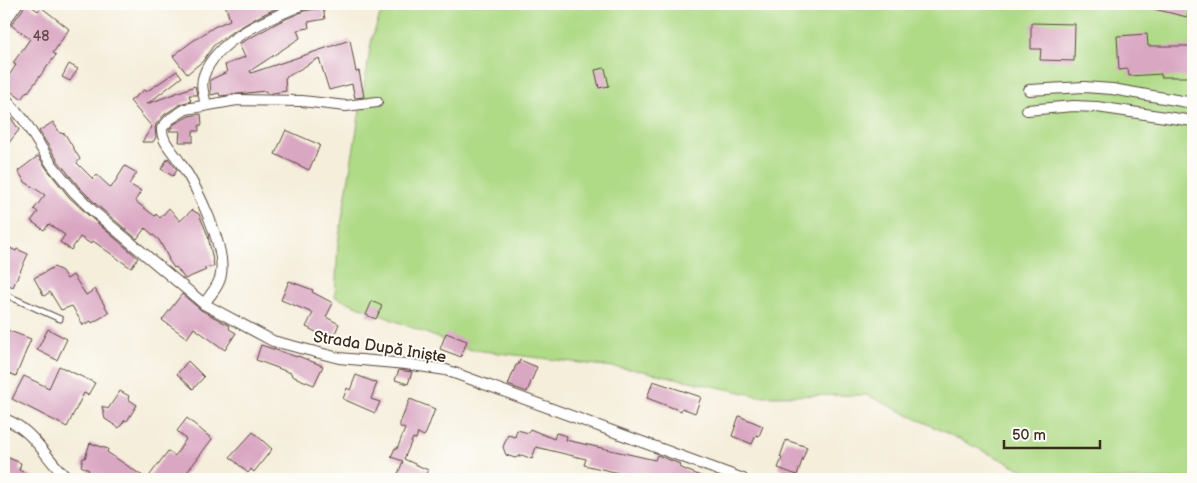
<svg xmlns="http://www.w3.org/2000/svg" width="1197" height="483" viewBox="0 0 1197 483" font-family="'Balsamiq Sans',sans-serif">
<rect width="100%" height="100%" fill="#fdfcf7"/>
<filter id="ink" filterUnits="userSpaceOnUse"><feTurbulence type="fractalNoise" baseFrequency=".02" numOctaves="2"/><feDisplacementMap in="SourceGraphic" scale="10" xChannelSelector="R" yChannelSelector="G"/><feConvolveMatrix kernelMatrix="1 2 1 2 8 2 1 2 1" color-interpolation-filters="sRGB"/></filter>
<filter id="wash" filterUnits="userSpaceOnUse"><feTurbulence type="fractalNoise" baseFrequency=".0096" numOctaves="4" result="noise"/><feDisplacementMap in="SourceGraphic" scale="20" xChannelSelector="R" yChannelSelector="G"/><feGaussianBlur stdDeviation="1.12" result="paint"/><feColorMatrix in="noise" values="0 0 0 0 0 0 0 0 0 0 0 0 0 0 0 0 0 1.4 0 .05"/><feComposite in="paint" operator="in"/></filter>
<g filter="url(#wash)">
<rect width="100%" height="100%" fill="#f5eedb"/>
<!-- green -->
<path fill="#afda86" stroke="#758252" d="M384 4H1193V479H1042L867 395 759 396 638 370 466 349 335 297 338 243 372 38Z"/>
<g id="blocks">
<!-- building -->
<g fill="#daa7c3">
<path d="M24 4H28L38 11 41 7 69 29 53 53 56 55 28 92 27 91 21 99 4 86V83L16 65 13 63 30 39 11 25 23 9Z"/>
<path d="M225 4H280L281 6 258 17 229 34 213 46 203 61 187 74 173 56 190 43 214 27 230 20Z"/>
<path d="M1150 4H1190L1187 17 1150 8Z"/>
<path d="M323 8 325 19 308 22 309 28 297 30 300 38 250 71 251 73 350 40 356 72 359 71 364 97 355 98 352 84 329 90 319 58 285 78 286 91 267 94 266 91 220 96 219 93 211 95 210 80 227 72 225 65 245 57 239 44 279 22 304 11Z"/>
<path d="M1031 23 1075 24 1074 61 1040 60 1041 49H1031Z"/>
<path d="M1147 34 1148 46H1193V77H1161V74L1129 76 1128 69 1119 70 1117 36Z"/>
<path d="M69 64 78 69 70 81 62 77Z"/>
<path d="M605 68 609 86 599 88 595 70Z"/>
<path d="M177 71 182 77 147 104 195 86 197 95H189L191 101 183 103 165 114 156 124 155 128 156 137 153 142H142L152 127 130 101 144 90 146 92Z"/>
<path d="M4 107 19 130 4 149Z"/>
<path d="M201 114 202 125H199V131H193V142H179L180 131H169L174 124 189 116Z"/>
<path d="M53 122 60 133 65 134 80 159 77 163 93 179 97 175 111 188 125 166 137 173 129 184 141 191 135 201 155 216 156 214 160 218 169 208 180 221 192 210 199 214 208 236 214 266 204 268 206 270 185 279 176 267 174 268 168 259H169L159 240 145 228 137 239 97 205 79 187 58 161 39 131Z"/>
<path d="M286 130 320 145 309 170 275 154Z"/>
<path d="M38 156 47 169 69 197 88 215 138 258 131 268 93 241 91 244 80 237 71 250 60 242 65 235 49 224 44 230 31 221 38 212 34 209 45 195 25 182 18 171Z"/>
<path d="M168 158 177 170 173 176 161 169Z"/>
<path d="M4 245 16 251 17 249 28 254 13 287 4 283Z"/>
<path d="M54 267 62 271 67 279 73 275 86 295 95 289 109 313 92 323 91 321 83 325 72 306 61 310 50 292 44 296 34 278Z"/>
<path d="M289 281 313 290 312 292 333 303 326 317 339 324 332 340 306 327 313 313 281 300Z"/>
<path d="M182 294 201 310 230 326 229 329 236 333 225 350 194 328 187 338 162 320Z"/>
<path d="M372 301 382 306 376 319 366 315Z"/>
<path d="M48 329 67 339 57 360 37 350Z"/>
<path d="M7 330 31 339 16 376 4 371V338Z"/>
<path d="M446 333 467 341 461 357 440 349Z"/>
<path d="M261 345 297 357 298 356 323 366 314 385 292 376 291 373 256 360Z"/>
<path d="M520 360 537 367 527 392 508 385 516 365H518Z"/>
<path d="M188 361 204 377 193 389 177 374Z"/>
<path d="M59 366 95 383 88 395 84 393 67 427 12 399 24 376 49 388Z"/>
<path d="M399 370 412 372 408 384 395 380Z"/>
<path d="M356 375 377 383 371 399 380 402 375 413 343 399 347 388 350 390Z"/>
<path d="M653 381 701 397 696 411 695 413 682 408 681 411 647 398Z"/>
<path d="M120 391 129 396 128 399 137 405 127 421 125 420 119 428 105 419 102 406 108 409Z"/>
<path d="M410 399 435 409 426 433 424 436 418 433 416 439 413 438 404 459 428 470 423 479H396L403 461 391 457 395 448 397 449 405 429 400 427V423Z"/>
<path d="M739 416 763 426 759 436 756 435 752 444 732 436Z"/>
<path d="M187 418 212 439 182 479H84L89 470 81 466 83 458H85L90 443 108 449 107 452 147 479 168 451 175 456 186 439 177 431Z"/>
<path d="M530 429 554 439 556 433 567 436 566 440 655 460 657 455 680 464 679 467 708 479H627L622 478 619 473 584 465 586 459 536 447 532 459 522 455 515 458 506 455 503 447 508 435 515 437 517 430 529 433Z"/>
<path d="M253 432 272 449 254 472 251 469 248 473 230 457Z"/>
<path d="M786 440 807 447 797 475 778 468 782 458 780 457Z"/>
<path d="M4 456 21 463 19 470 37 479H4Z"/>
</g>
</g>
</g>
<g filter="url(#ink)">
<use href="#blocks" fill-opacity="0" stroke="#57473a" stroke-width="1"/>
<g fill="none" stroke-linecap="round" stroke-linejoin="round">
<defs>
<path id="service" d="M4 294 60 319"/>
<g id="minor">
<path d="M1029 90 1084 87 1112 89 1193 103"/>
<path d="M4 97 24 120 52 165 74 192 92 210 204 304 273 341 339 358 406 364 446 370 743 479"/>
<path d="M206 105C204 95 200 85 204 75 217 38 271 18 304 4"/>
<path d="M1027 110 1074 106 1097 107 1193 121"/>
<path d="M204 304C210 295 220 285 221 274 226 247 197 187 181 164 174 152 161 142 162 128L170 119 186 109 237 100 302 101 346 106 377 102"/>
<path d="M4 419C34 429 46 460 68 479"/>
</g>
<path id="tertiary" d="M4 21 16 4"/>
</defs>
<!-- service casing -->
<use href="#service" stroke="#57473a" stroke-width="7"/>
<!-- minor casing -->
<use href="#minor" stroke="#57473a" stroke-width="12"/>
<!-- tertiary casing -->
<use href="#tertiary" stroke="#57473a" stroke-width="14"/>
<!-- service -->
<use href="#service" stroke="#fff" stroke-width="5"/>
<!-- minor -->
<use href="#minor" stroke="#fff" stroke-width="10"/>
<!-- tertiary -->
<use href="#tertiary" stroke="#fff" stroke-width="12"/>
</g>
</g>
<g text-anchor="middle" stroke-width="4" stroke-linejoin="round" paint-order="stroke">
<!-- number labels -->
<g font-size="14" fill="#634947">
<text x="41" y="41">48</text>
</g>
<!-- street labels -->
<g font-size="16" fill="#3b2a1e" stroke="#fdfcf7">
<text transform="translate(380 346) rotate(9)" y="6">Strada După Iniște</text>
</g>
</g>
<!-- margin -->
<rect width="1197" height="483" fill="none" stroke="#fdfcf7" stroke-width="20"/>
<!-- scale -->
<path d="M1004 440v8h96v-8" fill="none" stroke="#3b2a1e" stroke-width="2.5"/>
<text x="1012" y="440" font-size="15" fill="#3b2a1e" stroke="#fdfcf7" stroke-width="4" paint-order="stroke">50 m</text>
</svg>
